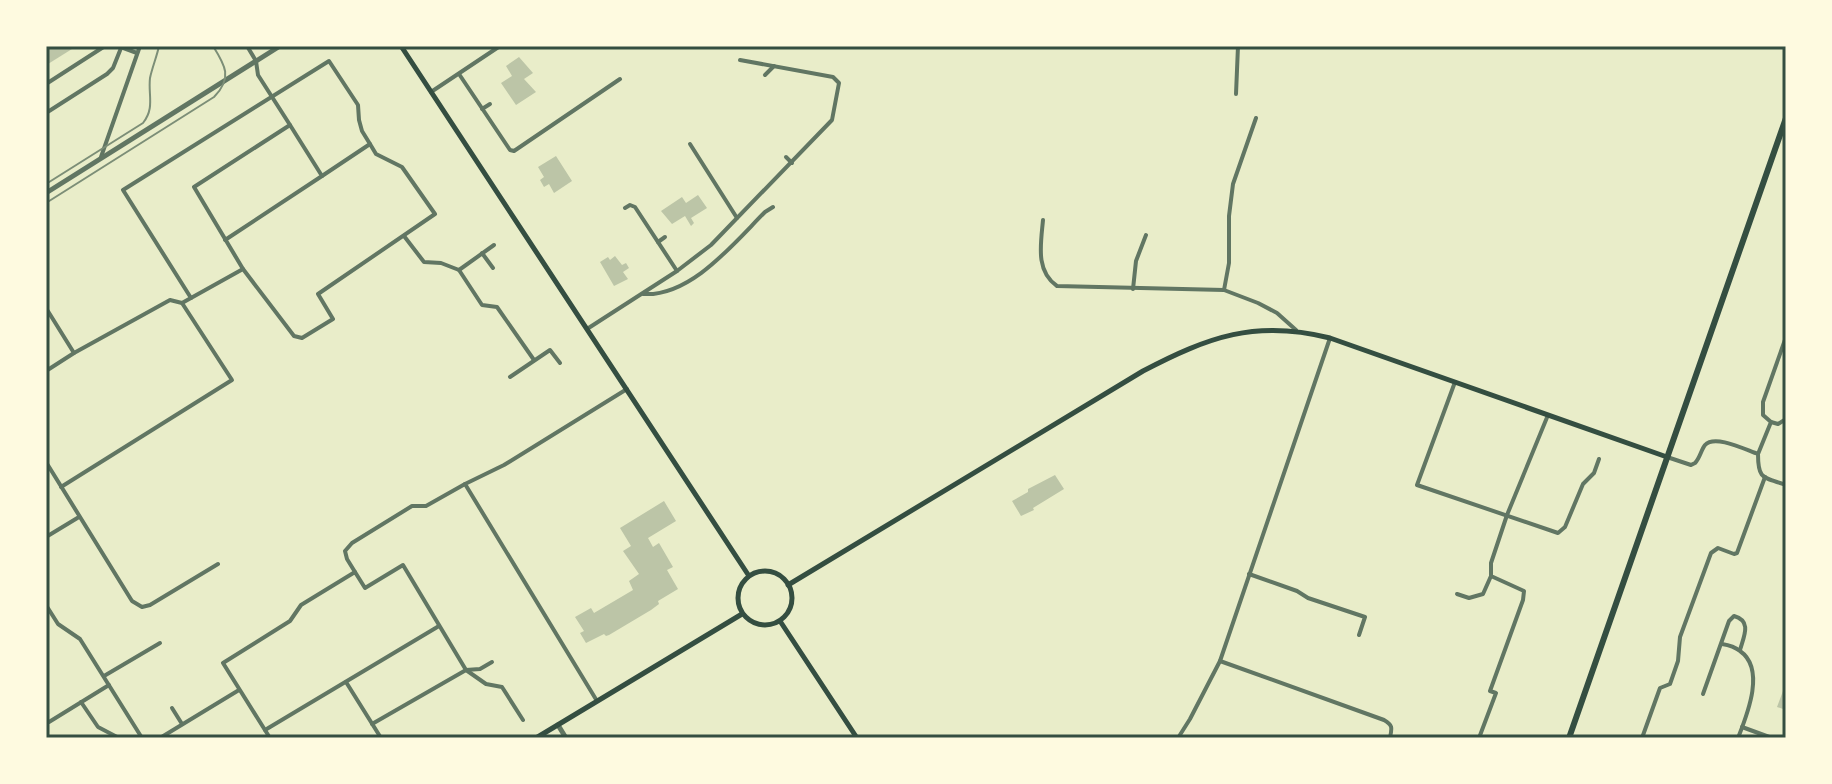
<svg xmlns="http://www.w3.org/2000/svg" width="1832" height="784" viewBox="0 0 1832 784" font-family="'Zilla Slab',serif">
<rect width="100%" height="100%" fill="#e9edc9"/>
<!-- building -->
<g fill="#bcc5a7">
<path d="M46 46H70L72 49 48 64 46 61Z"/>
<path d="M519 57 533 73 524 79 536 92 516 105 501 83 512 76 506 66Z"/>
<path d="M556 156 572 181 554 193 549 184 544 187 540 180 544 177 538 167Z"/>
<path d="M698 195 707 208 691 218 694 223 691 226 685 216 672 224 661 211 682 197 686 203Z"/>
<path d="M615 256 622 265 626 263 629 268 623 272 628 279 614 286 600 262 608 257 610 260Z"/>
<path d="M1055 475 1064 489 1033 508 1034 510 1021 516 1012 501 1028 492V489Z"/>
<path d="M664 501 676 521 648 538 653 547 659 543 673 567 667 570 678 589 658 601 659 604 651 610 609 635 606 636 604 634 586 643 580 633 584 631 575 617 591 608 594 613 633 590 629 581 639 574 623 551 631 546 620 528Z"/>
<path d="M1786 683V710L1777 707Z"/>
</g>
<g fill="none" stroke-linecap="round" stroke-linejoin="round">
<!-- minor -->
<g stroke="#617663" stroke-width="4">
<path d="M118 46 137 53"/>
<path d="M515 46V47"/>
<path d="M459 74 510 150 514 151 620 79"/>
<path d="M765 75 774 66"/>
<path d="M46 84 105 46"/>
<path d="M431 92 500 46"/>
<path d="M1236 94 1238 46"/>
<path d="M482 109 490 104"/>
<path d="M46 113 107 74 113 68 121 48"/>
<path d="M690 144 737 218"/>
<path d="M101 157 140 46"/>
<path d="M786 157 792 163"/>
<path d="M625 208 630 205 635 207 677 271"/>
<path d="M1043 220C1041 243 1035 271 1057 286L1224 290 1258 303 1277 313 1296 330"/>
<path d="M404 236 424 262 441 263 459 270 494 245"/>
<path d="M225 240 322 176 290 125"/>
<path d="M658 242 665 237"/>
<path d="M482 253 493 268"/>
<path d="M243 269 194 187 290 125 258 75 256 61 247 46"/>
<path d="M459 270 482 305 497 307 534 360"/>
<path d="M1133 289 1136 261 1146 235"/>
<path d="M1224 290 1229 263V216L1233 184 1256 118"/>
<path d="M643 294C691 297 734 243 765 212L773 207"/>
<path d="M191 298 123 190 329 61 358 105 359 120 362 131 370 144 322 176"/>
<path d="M182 303 243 269 294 336 302 338 333 319 318 294 435 214 402 167 376 154 370 144"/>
<path d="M46 308 74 353"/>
<path d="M587 329 677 271 711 245 832 120 839 83 833 77 740 60"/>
<path d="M46 371 74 353 170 300 182 303 232 380 61 487"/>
<path d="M510 377 550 350 560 363"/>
<path d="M1455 382 1417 485 1558 533 1565 527 1583 484 1594 473 1599 459"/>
<path d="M1771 422 1778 424 1786 419"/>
<path d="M1758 454 1771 422 1763 415V402L1786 337"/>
<path d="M1667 457 1691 465 1695 463C1700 458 1701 450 1705 445 1715 434 1746 450 1758 454 1758 480 1763 477 1786 485"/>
<path d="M46 462 132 601 142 607 150 605 218 564"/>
<path d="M46 537 79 517"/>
<path d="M355 572 347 559 345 551 352 543 412 506H426L465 484"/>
<path d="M1249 574 1297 591 1308 598 1365 617 1359 635"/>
<path d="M1457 594 1469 598 1483 594 1491 576"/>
<path d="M46 605 58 624 80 639 142 738"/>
<path d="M1722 644C1728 645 1735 647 1740 651 1766 669 1747 715 1738 738"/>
<path d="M1220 661 1384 720C1393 725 1392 728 1390 738"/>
<path d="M104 676 160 643"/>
<path d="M346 682 381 738"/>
<path d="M1703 694 1729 621 1734 616C1752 621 1744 636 1740 650"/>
<path d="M597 701 465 484 504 465 627 389"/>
<path d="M81 702 98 727 119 738"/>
<path d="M172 708 182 724"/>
<path d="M49 722 109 685"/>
<path d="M372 724 466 670 480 669 492 662"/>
<path d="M1742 727 1772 738"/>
<path d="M265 730 439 626"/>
<path d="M160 738 239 690"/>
<path d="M270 738 223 663 290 621 301 605 355 572 365 588 403 565 466 670 486 684 502 687 523 720"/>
<path d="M1178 738 1190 719 1220 661 1330 338"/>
<path d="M1479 738 1496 693 1490 691 1523 600 1524 591 1491 576V563L1507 515 1548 415"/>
<path d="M1642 738 1660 688 1670 684 1678 661 1680 637 1711 553 1718 548 1734 554 1737 553 1765 477"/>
</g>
<!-- tertiary -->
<g stroke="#617663" stroke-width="5">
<path d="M46 193 280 46"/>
<path d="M558 725 566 738"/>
</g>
<!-- secondary -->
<g stroke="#344e41" stroke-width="5">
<path d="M401 46 749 576"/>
<circle cx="765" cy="598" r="27"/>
<path d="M788 585 1143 371C1208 337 1256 319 1330 338L1667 457"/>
<path d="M780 621 857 738"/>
<path d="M536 738 742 614"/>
</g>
<!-- primary -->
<path stroke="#344e41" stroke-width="6" d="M1569 738 1786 118"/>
<!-- tram -->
<g stroke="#7c8e77" stroke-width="2">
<path d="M46 184 143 123C155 108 148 95 150 78 152 68 157 56 159 46"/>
<path d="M46 203 214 97C233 78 225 65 213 46"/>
</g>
</g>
<!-- border -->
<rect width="1832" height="784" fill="none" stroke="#fefae0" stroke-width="96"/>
<rect x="48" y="48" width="1736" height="688" fill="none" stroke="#344e41" stroke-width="3"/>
</svg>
